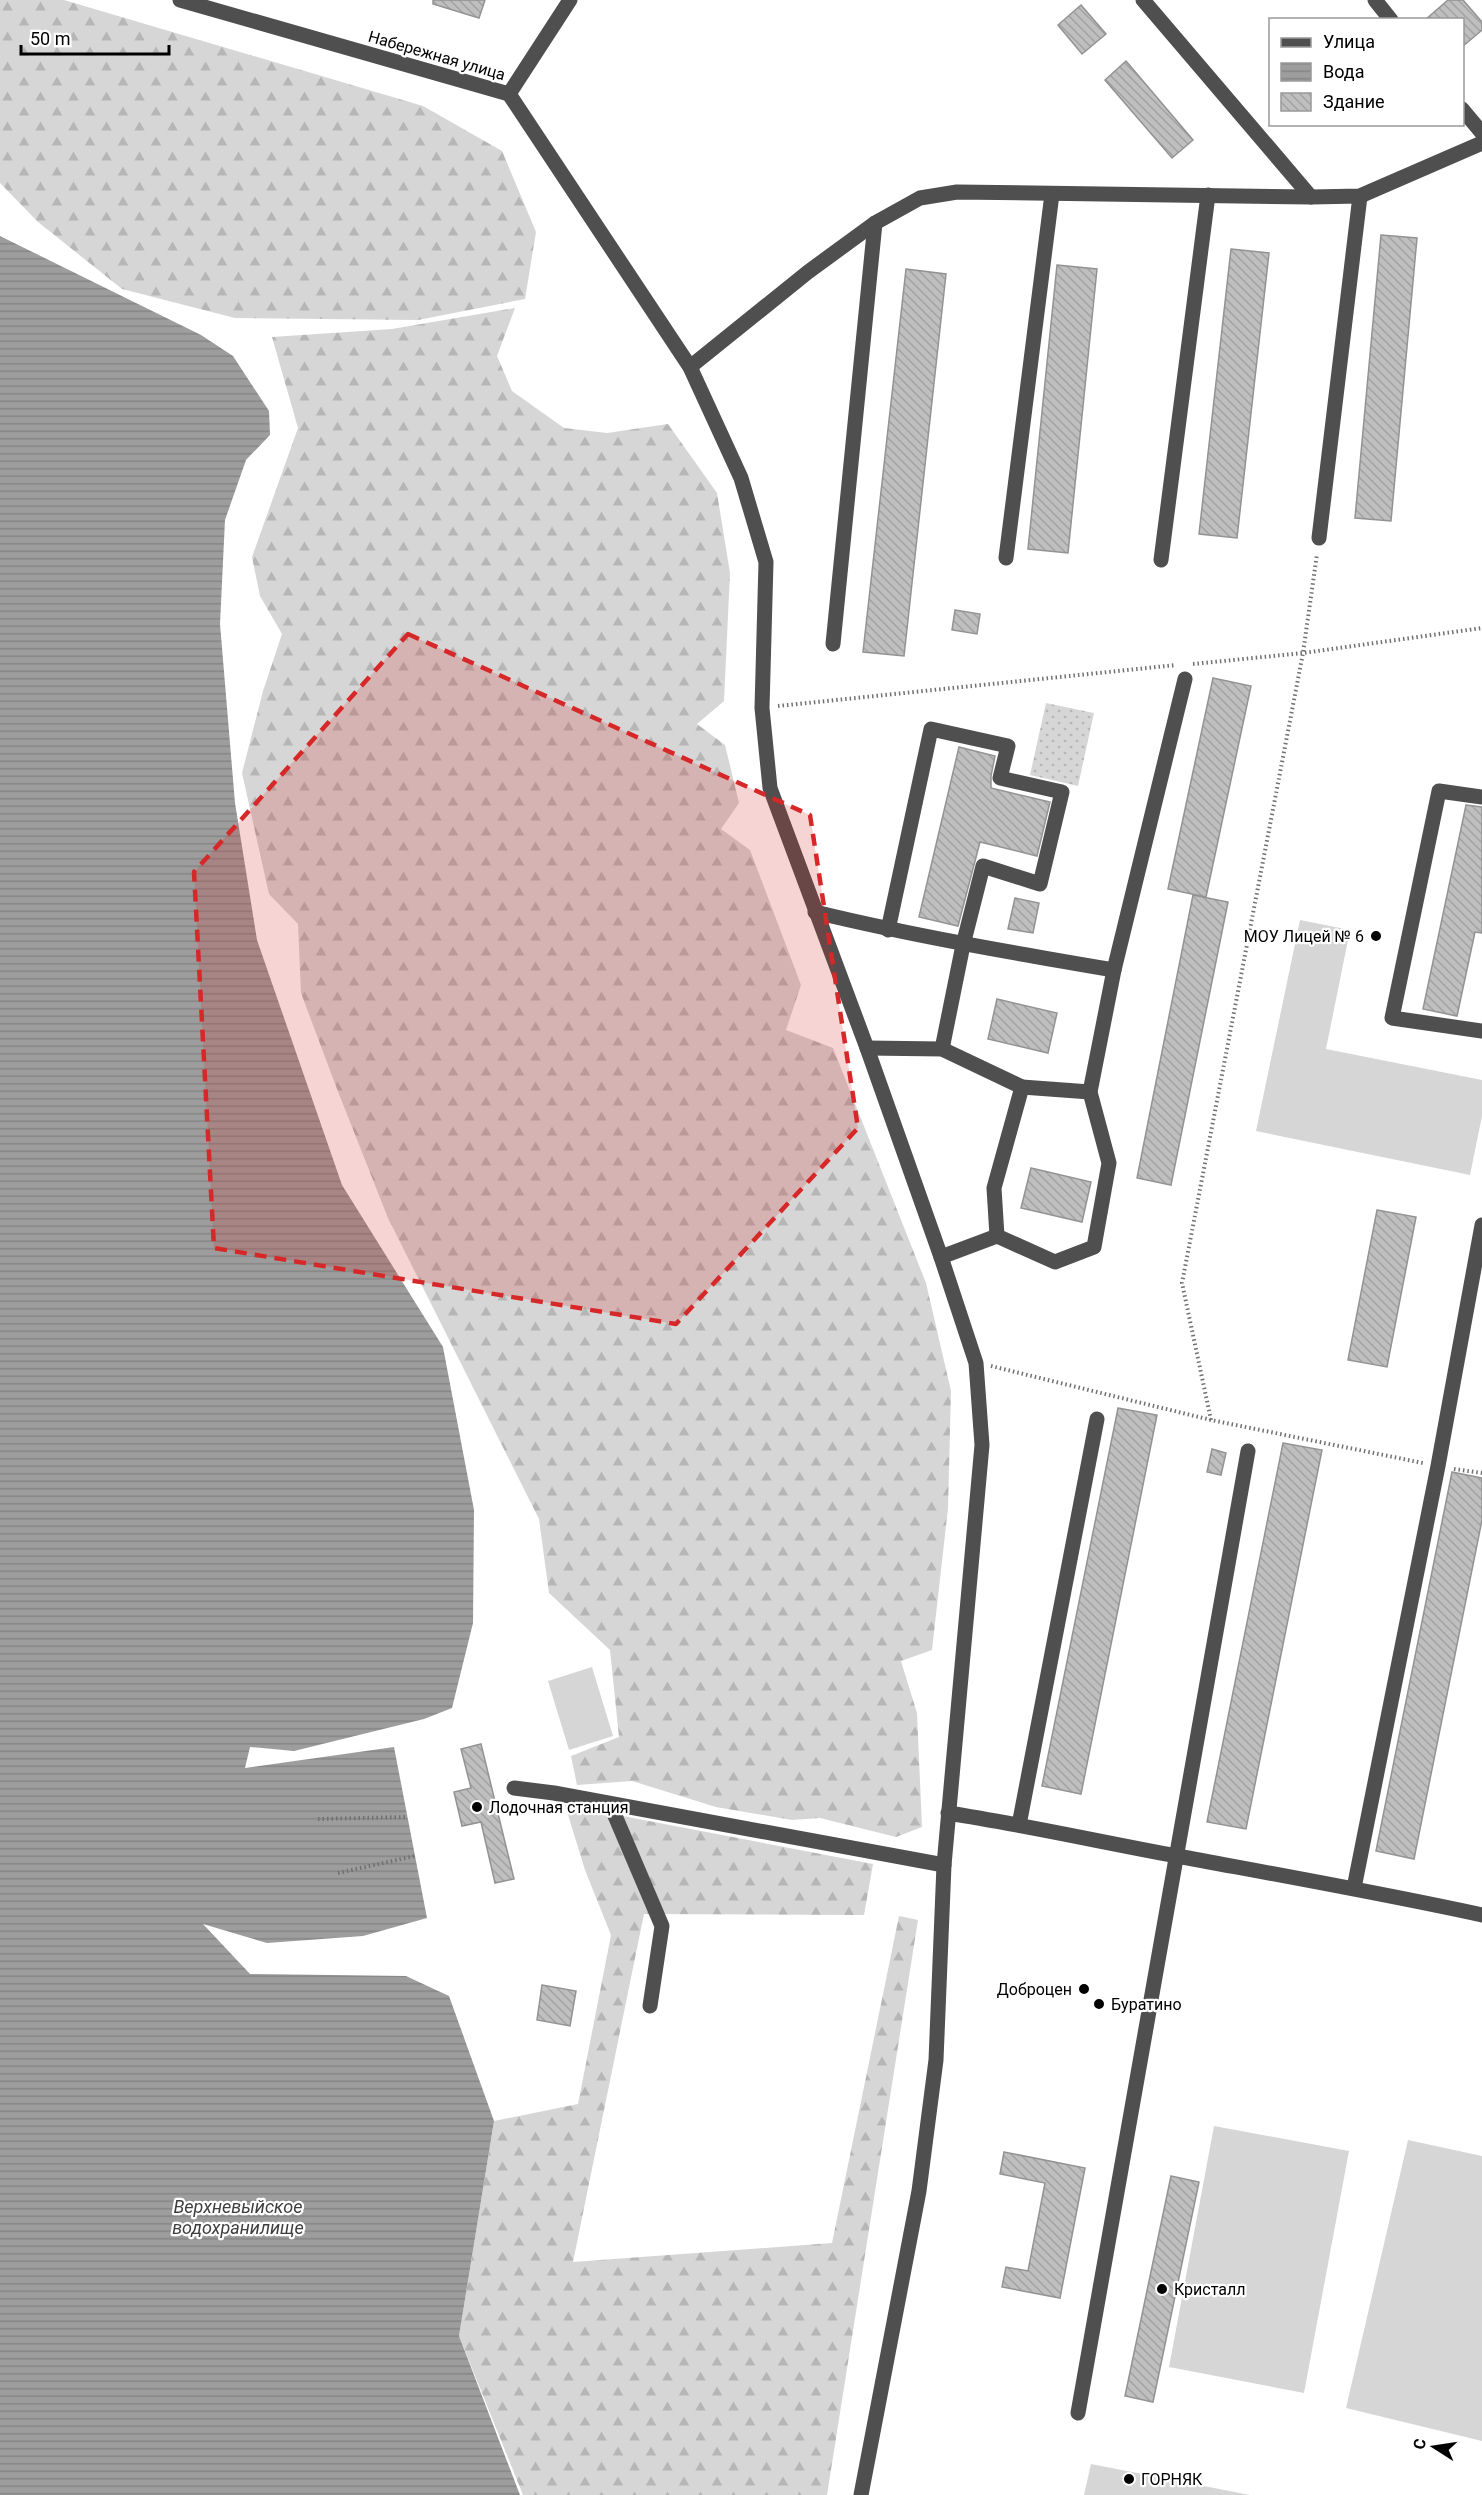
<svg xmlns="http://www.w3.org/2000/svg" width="1482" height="2495" viewBox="0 0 1482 2495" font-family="Roboto,sans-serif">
<defs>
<pattern id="forest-firs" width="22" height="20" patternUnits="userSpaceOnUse" patternTransform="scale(1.5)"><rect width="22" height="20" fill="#d6d6d6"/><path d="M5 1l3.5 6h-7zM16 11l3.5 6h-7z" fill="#b6b6b6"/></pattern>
<pattern id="park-dots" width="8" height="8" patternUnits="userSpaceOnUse" patternTransform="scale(1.5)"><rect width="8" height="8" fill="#d6d6d6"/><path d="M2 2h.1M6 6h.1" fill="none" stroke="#b6b6b6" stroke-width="1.8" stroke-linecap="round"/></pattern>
<pattern id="water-rules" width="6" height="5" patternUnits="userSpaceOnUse" patternTransform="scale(1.5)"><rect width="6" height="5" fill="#9d9d9d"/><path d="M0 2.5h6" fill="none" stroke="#858585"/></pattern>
<pattern id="building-back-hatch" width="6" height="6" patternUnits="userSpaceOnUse" patternTransform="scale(1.5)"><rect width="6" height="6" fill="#bfbfbf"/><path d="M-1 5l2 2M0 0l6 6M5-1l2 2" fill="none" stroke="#a2a2a2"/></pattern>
</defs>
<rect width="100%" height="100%" fill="#fff"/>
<!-- forest -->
<g fill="url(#forest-firs)">
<path d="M0 0H64L423 106 502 151 536 232 525 299 418 320 235 318 122 289 38 222 0 183Z"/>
<path d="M515 308 497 356 512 391 564 428 607 433 668 424 717 493 730 573 724 701 697 724 725 745 739 803 721 829 750 850 801 985 786 1030 833 1048 926 1283 951 1391 948 1508 932 1650 901 1661 917 1713 922 1827 896 1837 820 1818 792 1820 716 1807 632 1781 577 1785 571 1756 619 1737 610 1650 549 1593 539 1519 388 1218 337 1089 301 993 298 924 269 894 242 773 263 691 282 634 260 596 252 557 298 428 272 337 392 329Z"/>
<path d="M565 1805 873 1864 864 1915 644 1914 573 2262 832 2243 899 1916 918 1920 827 2495H523L459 2336 494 2121 578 2104 611 1935 585 1870Z"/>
</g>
<!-- park -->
<path fill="url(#park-dots)" d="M1046 703 1094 713 1078 786 1030 775Z"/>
<!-- garden -->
<g fill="#d6d6d6">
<path d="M1300 920 1350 930 1326 1049 1482 1080V1116L1470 1175 1256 1131Z"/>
<path d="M592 1667 613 1736 569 1750 548 1681Z"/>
<path d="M1214 2126 1349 2151 1304 2393 1169 2367Z"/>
<path d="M1408 2140 1482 2156V2441L1346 2408Z"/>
<path d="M1091 2464 1250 2495H1084Z"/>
</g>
<!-- water -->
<path fill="url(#water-rules)" d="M0 236 201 335 233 356 269 411 270 435 246 460 225 520 220 624 235 803 257 940 342 1185 443 1347 474 1510 473 1623 452 1708 424 1719 294 1751 250 1747 245 1768 394 1747 427 1918 363 1936 267 1943 203 1924 250 1974 406 1976 449 1996 494 2121 459 2336 520 2495H0Z"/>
<!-- building -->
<g fill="url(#building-back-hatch)" stroke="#939393" stroke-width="1.5">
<path d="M433 0H485L479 18 433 4Z"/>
<path d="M1448 0H1463L1482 22V30L1462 47V20H1425Z"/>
<path d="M1081 5 1106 34 1082 54 1058 25Z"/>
<path d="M1126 61 1193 140 1172 158 1105 80Z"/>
<path d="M1381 235 1417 238 1391 521 1355 518Z"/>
<path d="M1231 249 1269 253 1237 538 1199 534Z"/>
<path d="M1057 265 1097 269 1068 553 1028 549Z"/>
<path d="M906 269 946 274 904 656 863 652Z"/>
<path d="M955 610 980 614 977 634 952 630Z"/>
<path d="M1213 678 1251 686 1206 897 1168 889Z"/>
<path d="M959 747 995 756 991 776V788L1050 802 1037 856 980 842 958 926 919 917Z"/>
<path d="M1466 805 1482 807V933L1475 932 1457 1016 1423 1009Z"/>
<path d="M1193 895 1228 902 1171 1185 1137 1178Z"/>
<path d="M1015 898 1039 903 1033 933 1008 929Z"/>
<path d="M997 999 1057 1013 1048 1053 988 1039Z"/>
<path d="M1031 1168 1091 1182 1082 1222 1021 1208Z"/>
<path d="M1377 1210 1416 1217 1387 1367 1348 1360Z"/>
<path d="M1118 1408 1157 1415 1081 1794 1042 1786Z"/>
<path d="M1283 1443 1322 1450 1246 1829 1207 1822Z"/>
<path d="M1212 1449 1226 1453 1221 1475 1207 1472Z"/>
<path d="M1452 1472 1482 1478V1520L1414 1859 1376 1851Z"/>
<path d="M481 1744 514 1879 495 1883 481 1822 462 1826 454 1792 471 1788 461 1749Z"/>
<path d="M542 1985 576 1991 570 2026 537 2020Z"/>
<path d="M1004 2152 1085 2168 1060 2298 1002 2287 1006 2267 1028 2271 1045 2183 1000 2174Z"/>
<path d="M1171 2176 1199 2182 1153 2402 1125 2396Z"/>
</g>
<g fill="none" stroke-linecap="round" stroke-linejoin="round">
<!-- path -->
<g stroke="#717171" stroke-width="4" stroke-dasharray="1.5 3" stroke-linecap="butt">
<path d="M1193 664 1303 653 1482 628"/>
<path d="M778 706 1176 665"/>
<path d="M991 1366 1211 1420 1423 1463"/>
<path d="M1211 1420 1182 1283 1303 653 1317 554"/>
<path d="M1454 1469 1482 1473"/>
<path d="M318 1819 407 1817"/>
<path d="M338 1873 415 1856"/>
</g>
<!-- minor -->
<g stroke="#4f4f4f" stroke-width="15">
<path d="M180 0 509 94 690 367 741 478 766 562 762 708 770 788 867 1048 941 1257 976 1363 982 1445 944 1865 936 2060 919 2191 861 2495"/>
<path d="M1143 0 1311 197"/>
<path d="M1375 0 1391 20"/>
<path d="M509 94 570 0"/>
<path d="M1462 109 1482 133"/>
<path d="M690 367 808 272 875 223 920 198 957 192 1311 197 1360 196 1482 143"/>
<path d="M1319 538 1360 196"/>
<path d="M1006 558 1052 194"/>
<path d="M1161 560 1208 195"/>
<path d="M833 644 875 223"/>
<path d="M1482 797 1439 791 1392 1018 1482 1031"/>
<path d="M815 912C914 936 1014 953 1114 970"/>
<path d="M888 930 931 729 1008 746 1000 778 1062 792 1040 884 983 866 963 945 942 1049"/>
<path d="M867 1048 942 1049 1022 1087"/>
<path d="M997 1236 994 1188 1022 1087 1090 1092"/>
<path d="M941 1257 997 1236 1055 1262 1094 1247 1109 1163 1090 1092 1114 970 1185 679"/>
<path d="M514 1788 554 1793 944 1865"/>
<path d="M610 1804 662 1926 650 2006"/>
<path d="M948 1813C1025 1825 1101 1842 1177 1856 1279 1875 1381 1893 1482 1915"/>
<path d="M1019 1825 1097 1419"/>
<path d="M1354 1888 1438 1466 1482 1225"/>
<path d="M1078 2413 1248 1451"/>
</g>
</g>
<!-- marked area -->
<path fill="#d62828" fill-opacity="0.2" stroke="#d62828" stroke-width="4.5" stroke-dasharray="12 8" stroke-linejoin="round" d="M408 634 810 815 858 1128 676 1324 214 1248 194 872Z"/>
<!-- markers -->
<g fill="#000" stroke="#fff" stroke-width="2">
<circle cx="1376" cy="936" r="6"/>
<circle cx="477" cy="1807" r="6"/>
<circle cx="1084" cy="1989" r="6"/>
<circle cx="1099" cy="2004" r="6"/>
<circle cx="1162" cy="2289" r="6"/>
<circle cx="1129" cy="2479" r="6"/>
</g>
<g text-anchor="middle" stroke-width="4.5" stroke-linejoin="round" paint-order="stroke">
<!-- street labels -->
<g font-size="16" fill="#000" stroke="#fff">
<text transform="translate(437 55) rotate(16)" y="6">Набережная улица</text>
</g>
<!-- poi labels -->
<g font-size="16" fill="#000" stroke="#fff" text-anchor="start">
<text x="1364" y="942" text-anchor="end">МОУ Лицей № 6</text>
<text x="489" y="1813">Лодочная станция</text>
<text x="1072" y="1995" text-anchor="end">Доброцен</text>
<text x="1111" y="2010">Буратино</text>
<text x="1174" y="2295">Кристалл</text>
<text x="1141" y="2485">ГОРНЯК</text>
</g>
<!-- water labels -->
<g font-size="18" font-style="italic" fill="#3e3e3e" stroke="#fff">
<text x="238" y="2213">Верхневыйское<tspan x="238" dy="21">водохранилище</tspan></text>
</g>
</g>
<!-- legend -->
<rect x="1269" y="18" width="195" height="108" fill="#ffffff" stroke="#999999" stroke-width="1.5"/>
<rect x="1281" y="38" width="30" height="9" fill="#4f4f4f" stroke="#999999" stroke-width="1.5"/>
<text x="1323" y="48" font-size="18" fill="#000000">Улица</text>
<rect x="1281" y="63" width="30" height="18" fill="url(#water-rules)" stroke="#999999" stroke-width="1.5"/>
<text x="1323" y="78" font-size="18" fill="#000000">Вода</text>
<rect x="1281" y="93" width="30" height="18" fill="url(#building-back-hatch)" stroke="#999999" stroke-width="1.5"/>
<text x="1323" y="108" font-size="18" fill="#000000">Здание</text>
<!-- north arrow -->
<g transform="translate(1434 2447) rotate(282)" stroke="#ffffff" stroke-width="4.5" paint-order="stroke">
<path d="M0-4.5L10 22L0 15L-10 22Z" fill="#000000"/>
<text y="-9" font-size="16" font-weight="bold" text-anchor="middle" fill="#000000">С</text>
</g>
<!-- scale -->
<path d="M21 45v9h148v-9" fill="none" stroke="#000000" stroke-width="3"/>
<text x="30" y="45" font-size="18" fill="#000000" stroke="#ffffff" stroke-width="4.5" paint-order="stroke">50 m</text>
</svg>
